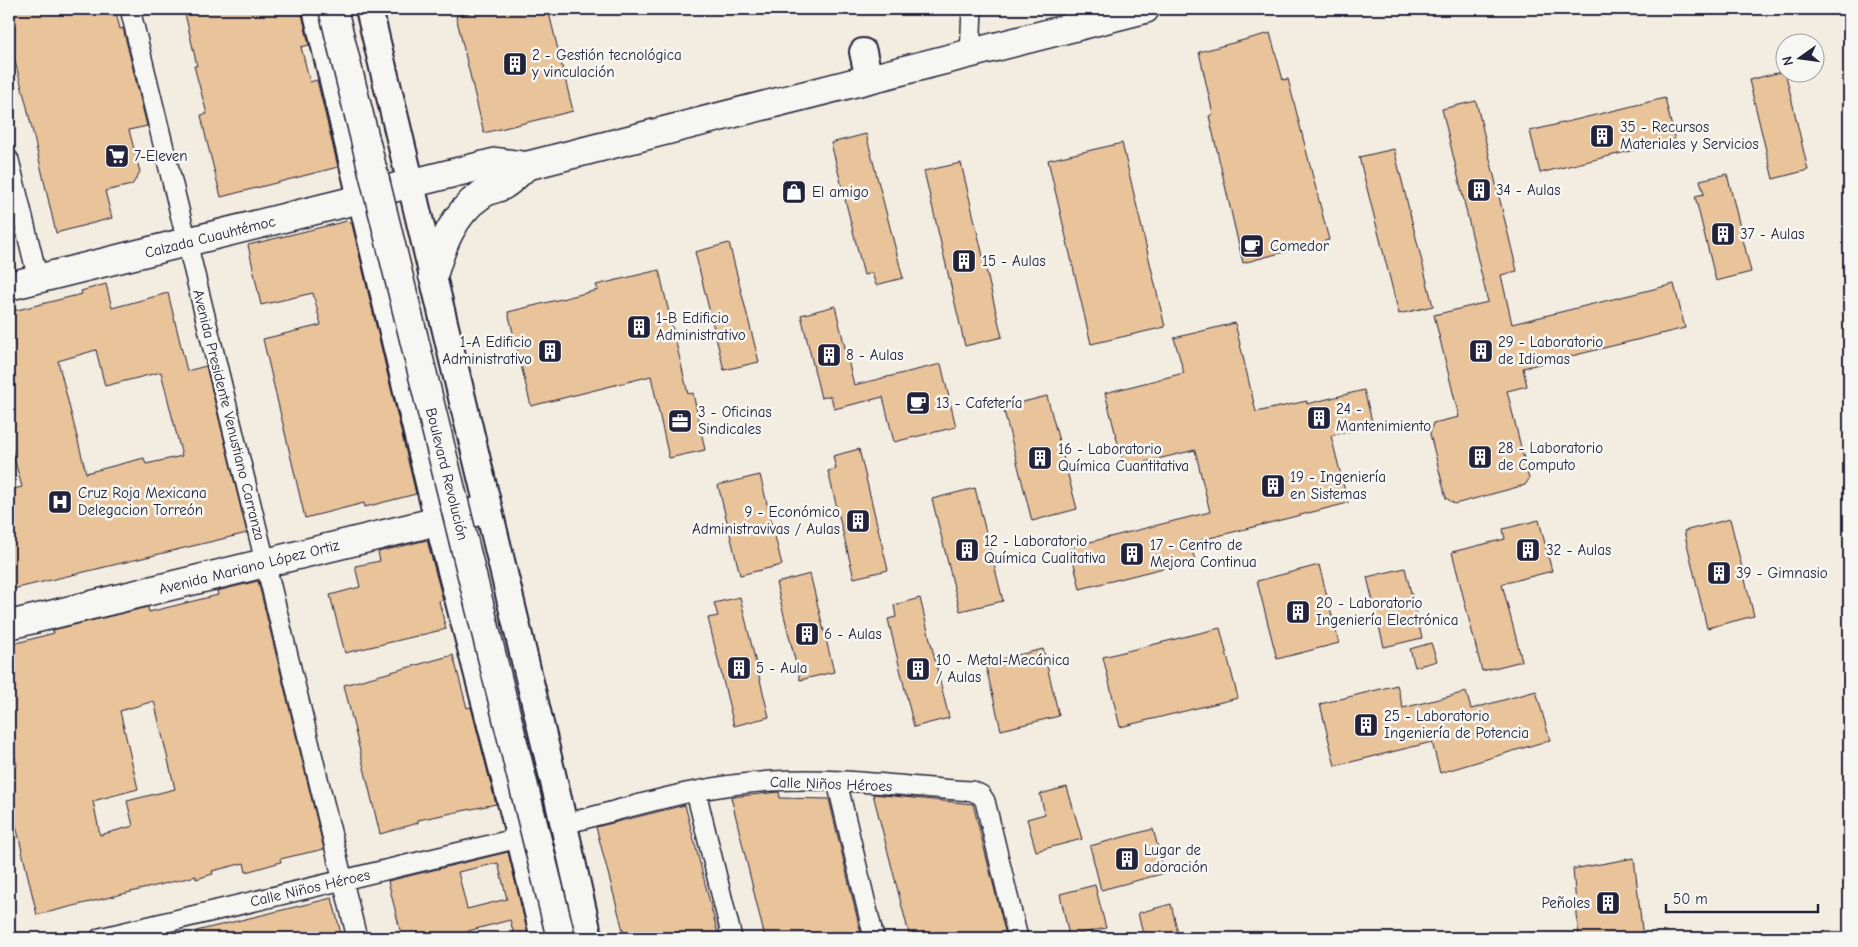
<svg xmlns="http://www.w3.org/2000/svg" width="1858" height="947" viewBox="0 0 1858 947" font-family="'Comic Neue',sans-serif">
<rect width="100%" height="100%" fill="#f3ece0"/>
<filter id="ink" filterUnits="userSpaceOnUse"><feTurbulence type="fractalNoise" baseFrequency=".02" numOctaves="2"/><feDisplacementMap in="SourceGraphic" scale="10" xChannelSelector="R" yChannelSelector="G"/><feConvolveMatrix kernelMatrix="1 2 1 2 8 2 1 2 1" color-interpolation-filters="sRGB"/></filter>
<g filter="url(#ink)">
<!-- building -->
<g fill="#e9c39a" stroke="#22223b" fill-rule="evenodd">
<path d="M9 9H115L120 29 123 28 147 126 129 130 140 172 132 185 105 191 112 218 56 233 27 107 9 39Z"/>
<path d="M184 9H301L309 45 301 47 310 82 317 80 338 167 221 197 206 138 201 115 207 114 194 66H197Z"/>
<path d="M487 9H548L573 111 484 133 456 16Z"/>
<path d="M1270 33 1283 80 1288 79 1329 240 1243 263 1209 116 1213 114 1199 52Z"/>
<path d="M1785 71 1808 170 1773 179 1749 80Z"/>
<path d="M1665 98 1675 140 1540 173 1530 131Z"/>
<path d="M1476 101 1517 271 1501 275 1512 324 1674 284 1685 328 1523 368 1527 386 1507 391 1529 479 1525 485 1455 504 1446 498 1430 434 1433 423 1459 417 1434 315 1488 302 1442 109Z"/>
<path d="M866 134 903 278 876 285 872 273 864 275 831 143Z"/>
<path d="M1122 143 1165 327 1091 344 1048 160Z"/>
<path d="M1394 149 1433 306 1399 314 1359 157Z"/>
<path d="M961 163 1002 337 965 346 924 171Z"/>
<path d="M1727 174 1751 272 1716 281 1695 196 1704 194 1700 180Z"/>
<path d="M347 221 352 224 416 494 365 507 364 503 305 518 263 339 321 325 313 293 261 305 248 245Z"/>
<path d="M729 243 759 362 724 370 695 252Z"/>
<path d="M659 270 688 394 693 393 705 450 669 458 651 376 531 406 508 312 598 290 596 285Z"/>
<path d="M106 284 112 308 168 293 187 371 206 366 247 533 9 590V490L22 487 9 439V312L82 294 81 291ZM96 350 105 386 161 372 182 456 146 464 144 458 86 473 58 361Z"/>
<path d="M835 306 854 385 941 364 956 427 894 442 883 397 834 409 831 396 821 398 801 315Z"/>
<path d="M1235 323 1256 412 1307 401V404L1364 390 1373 425 1331 436 1348 503 1190 543 1195 560 1080 589 1070 547 1210 512 1195 450 1124 467 1105 393 1184 373 1174 338Z"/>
<path d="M1047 396 1077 509 1032 521 1003 407Z"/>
<path d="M859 449 888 570 854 578 828 471 836 469 833 456Z"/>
<path d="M760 475 782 565 740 575 718 485Z"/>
<path d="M975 488 1003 601 960 611 932 499Z"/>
<path d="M1730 519 1754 616 1707 628 1684 531Z"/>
<path d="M1539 520 1552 571 1502 584 1522 661 1482 671 1452 552 1505 539 1503 529Z"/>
<path d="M427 540 443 600 439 601 446 629 345 653 330 595 360 587 355 566 380 561 378 552Z"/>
<path d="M1319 565 1339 643 1277 659 1257 581Z"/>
<path d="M1405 568 1422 638 1384 647 1367 577Z"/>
<path d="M810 574 834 672 800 680 776 583Z"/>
<path d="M258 581 324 849 280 859 281 862 246 872 244 863 212 871 213 874 196 879V876L37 915 15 821H13L9 805V768L17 766 9 731V645L54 633 53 630 148 607 149 612 218 595 217 591ZM154 701 175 789 127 801 133 826 100 835 93 801 138 789 120 711Z"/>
<path d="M740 597 769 717 734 726 708 618 718 616 714 603Z"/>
<path d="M920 598 949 718 914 727 888 619 896 617 894 605Z"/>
<path d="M1220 628 1238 698 1120 727 1103 657Z"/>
<path d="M1431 643 1437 661 1415 667 1410 649Z"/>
<path d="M1043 649 1059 716 1001 730 985 663Z"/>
<path d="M453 655 467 708 471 707 496 804 418 820V823L380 834 344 685Z"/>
<path d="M1397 685 1403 708 1466 692 1471 709 1536 691 1550 740 1440 773 1432 742 1335 766 1320 704Z"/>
<path d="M1067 787 1082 839 1036 851 1027 819 1045 814 1040 794Z"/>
<path d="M779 792 780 798 829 799 862 938H765L731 797Z"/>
<path d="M873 794 973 804 1006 935 993 938H910Z"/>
<path d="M685 805 719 938H625L596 827Z"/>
<path d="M1153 829 1165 873 1101 890 1090 846Z"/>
<path d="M508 852 529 938H515L510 920 468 931 469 938H402L388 881ZM498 863 507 899 467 909 458 872Z"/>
<path d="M1634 858 1643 938H1579L1573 869Z"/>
<path d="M1095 885 1106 928 1069 936 1060 894Z"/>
<path d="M332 898 342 938H197L196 931Z"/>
<path d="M1171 904 1179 938H1144L1138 913Z"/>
</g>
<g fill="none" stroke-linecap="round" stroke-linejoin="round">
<defs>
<g id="street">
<path d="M130 9 357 938"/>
<path d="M970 54 972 9"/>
<path d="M9 160 38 279"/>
<path d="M837 782 874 938"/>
<path d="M696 792 732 938"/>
<path d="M564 824C632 807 703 784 773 781 839 777 906 787 972 791L981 795 985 801 1018 938"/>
<path d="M100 938 519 838"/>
</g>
<g id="secondary">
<path d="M316 9 438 521 514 814 544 938"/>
<path d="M369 9 559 803 589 938"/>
<path d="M863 52 869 79"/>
</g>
<g id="primary">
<path d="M433 276C442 245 453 214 481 195 487 190 495 189 502 186 511 181 519 172 526 166"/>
<path d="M9 286 348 202 361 196 497 162 526 166 1145 9"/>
<path d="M9 625 488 509"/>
</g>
</defs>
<!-- street casing -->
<use href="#street" stroke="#22223b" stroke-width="22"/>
<!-- secondary casing -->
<use href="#secondary" stroke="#22223b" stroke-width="30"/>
<!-- primary casing -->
<use href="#primary" stroke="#22223b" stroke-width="31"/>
<!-- street -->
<use href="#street" stroke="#f6f6f2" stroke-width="19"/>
<!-- secondary -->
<use href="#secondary" stroke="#f6f6f2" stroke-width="26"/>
<!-- primary -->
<use href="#primary" stroke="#f6f6f2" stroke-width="28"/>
<defs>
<path id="primary-bridge" d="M333 9 561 938"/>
</defs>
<!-- primary-bridge casing -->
<use href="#primary-bridge" stroke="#22223b" stroke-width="31" stroke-linecap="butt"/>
<!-- primary-bridge -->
<use href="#primary-bridge" stroke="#f6f6f2" stroke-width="28"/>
</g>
</g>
<!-- icons -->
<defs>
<symbol id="building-square" viewBox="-11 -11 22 22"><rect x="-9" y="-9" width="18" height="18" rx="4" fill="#22223b" stroke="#f6f6f2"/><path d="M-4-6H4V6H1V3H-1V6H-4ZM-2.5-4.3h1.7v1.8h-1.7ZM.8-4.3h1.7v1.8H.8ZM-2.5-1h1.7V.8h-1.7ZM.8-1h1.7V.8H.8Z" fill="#fff"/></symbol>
<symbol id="supermarket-square" viewBox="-11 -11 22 22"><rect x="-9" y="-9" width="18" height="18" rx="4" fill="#22223b" stroke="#f6f6f2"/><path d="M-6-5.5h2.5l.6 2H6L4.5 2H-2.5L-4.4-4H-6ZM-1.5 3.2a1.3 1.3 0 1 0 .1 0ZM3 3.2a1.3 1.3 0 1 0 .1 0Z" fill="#fff"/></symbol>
<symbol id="shop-square" viewBox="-11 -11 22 22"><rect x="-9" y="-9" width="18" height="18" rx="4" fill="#22223b" stroke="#f6f6f2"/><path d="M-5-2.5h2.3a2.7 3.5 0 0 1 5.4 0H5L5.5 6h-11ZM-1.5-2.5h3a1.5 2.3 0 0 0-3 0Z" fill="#fff"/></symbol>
<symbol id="cafe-square" viewBox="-11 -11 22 22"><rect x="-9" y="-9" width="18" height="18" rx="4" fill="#22223b" stroke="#f6f6f2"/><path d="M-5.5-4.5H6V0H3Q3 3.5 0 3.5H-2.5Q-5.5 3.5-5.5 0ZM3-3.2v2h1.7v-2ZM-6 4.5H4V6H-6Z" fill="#fff"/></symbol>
<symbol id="office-square" viewBox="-11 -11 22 22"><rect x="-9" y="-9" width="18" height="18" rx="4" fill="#22223b" stroke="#f6f6f2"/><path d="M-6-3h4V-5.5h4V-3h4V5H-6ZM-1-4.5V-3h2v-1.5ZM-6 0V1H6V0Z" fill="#fff"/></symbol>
<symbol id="hospital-square" viewBox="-11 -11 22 22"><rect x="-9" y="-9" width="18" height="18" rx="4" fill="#22223b" stroke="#f6f6f2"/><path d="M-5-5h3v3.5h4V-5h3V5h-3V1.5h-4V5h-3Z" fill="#fff"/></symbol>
</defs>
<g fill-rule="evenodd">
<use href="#building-square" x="501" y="50" width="28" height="28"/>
<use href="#building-square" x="1588" y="122" width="28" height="28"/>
<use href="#supermarket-square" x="103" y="142" width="28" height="28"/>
<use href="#building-square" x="1465" y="176" width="28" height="28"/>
<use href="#shop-square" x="780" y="178" width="28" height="28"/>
<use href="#building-square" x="1709" y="220" width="28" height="28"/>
<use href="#cafe-square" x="1238" y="232" width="28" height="28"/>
<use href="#building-square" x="950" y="247" width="28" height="28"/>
<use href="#building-square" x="625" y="313" width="28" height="28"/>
<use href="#building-square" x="536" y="337" width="28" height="28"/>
<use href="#building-square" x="1467" y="337" width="28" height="28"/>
<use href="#building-square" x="815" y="341" width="28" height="28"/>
<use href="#cafe-square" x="904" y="389" width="28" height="28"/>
<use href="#building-square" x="1305" y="404" width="28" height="28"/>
<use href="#office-square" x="666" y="407" width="28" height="28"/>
<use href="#building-square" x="1466" y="443" width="28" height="28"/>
<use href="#building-square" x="1026" y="444" width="28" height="28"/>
<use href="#building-square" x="1259" y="472" width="28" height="28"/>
<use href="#hospital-square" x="46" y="488" width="28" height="28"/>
<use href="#building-square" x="844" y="507" width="28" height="28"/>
<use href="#building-square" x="953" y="536" width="28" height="28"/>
<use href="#building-square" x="1514" y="536" width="28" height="28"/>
<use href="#building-square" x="1118" y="540" width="28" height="28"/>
<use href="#building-square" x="1705" y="559" width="28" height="28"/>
<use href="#building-square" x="1284" y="598" width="28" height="28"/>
<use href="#building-square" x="793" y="620" width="28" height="28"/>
<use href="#building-square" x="725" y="654" width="28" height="28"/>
<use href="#building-square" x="904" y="655" width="28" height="28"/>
<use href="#building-square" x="1352" y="711" width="28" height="28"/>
<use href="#building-square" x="1113" y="845" width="28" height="28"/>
<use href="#building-square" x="1594" y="889" width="28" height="28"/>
</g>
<g text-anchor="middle" stroke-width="5" stroke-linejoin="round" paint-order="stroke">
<!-- poi labels -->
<g font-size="15" fill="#22223b" stroke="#f6f6f2" text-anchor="start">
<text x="532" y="60">2 - Gestión tecnológica<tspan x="532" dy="17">y vinculación</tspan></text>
<text x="1620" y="132">35 - Recursos<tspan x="1620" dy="17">Materiales y Servicios</tspan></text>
<text x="134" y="161">7-Eleven</text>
<text x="1496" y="195">34 - Aulas</text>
<text x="812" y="197">El amigo</text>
<text x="1740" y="239">37 - Aulas</text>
<text x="1270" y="251">Comedor</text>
<text x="982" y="266">15 - Aulas</text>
<text x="656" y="323">1-B Edificio<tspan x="656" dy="17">Administrativo</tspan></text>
<text x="532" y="347" text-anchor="end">1-A Edificio<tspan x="532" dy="17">Administrativo</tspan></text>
<text x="1498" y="347">29 - Laboratorio<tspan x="1498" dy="17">de Idiomas</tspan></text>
<text x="846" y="360">8 - Aulas</text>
<text x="936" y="408">13 - Cafetería</text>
<text x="1336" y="414">24 -<tspan x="1336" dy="17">Mantenimiento</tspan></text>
<text x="698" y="417">3 - Oficinas<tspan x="698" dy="17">Sindicales</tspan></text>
<text x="1498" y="453">28 - Laboratorio<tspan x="1498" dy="17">de Computo</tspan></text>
<text x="1058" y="454">16 - Laboratorio<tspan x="1058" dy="17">Química Cuantitativa</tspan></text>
<text x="1290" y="482">19 - Ingeniería<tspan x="1290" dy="17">en Sistemas</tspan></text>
<text x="78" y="498">Cruz Roja Mexicana<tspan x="78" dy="17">Delegacion Torreón</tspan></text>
<text x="840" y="517" text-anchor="end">9 - Económico<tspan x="840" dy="17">Administravivas / Aulas</tspan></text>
<text x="984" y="546">12 - Laboratorio<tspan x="984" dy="17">Química Cualitativa</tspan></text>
<text x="1150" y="550">17 - Centro de<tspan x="1150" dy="17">Mejora Continua</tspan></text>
<text x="1546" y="555">32 - Aulas</text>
<text x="1736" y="578">39 - Gimnasio</text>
<text x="1316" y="608">20 - Laboratorio<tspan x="1316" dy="17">Ingeniería Electrónica</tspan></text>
<text x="824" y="639">6 - Aulas</text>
<text x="936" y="665">10 - Metal-Mecánica<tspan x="936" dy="17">/ Aulas</tspan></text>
<text x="756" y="673">5 - Aula</text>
<text x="1384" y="721">25 - Laboratorio<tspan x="1384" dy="17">Ingeniería de Potencia</tspan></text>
<text x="1144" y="855">Lugar de<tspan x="1144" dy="17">adoración</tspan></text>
<text x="1590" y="908" text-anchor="end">Peñoles</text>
</g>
<!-- street labels -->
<g font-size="15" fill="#22223b" stroke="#f6f6f2">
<text transform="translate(210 237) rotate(-14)" y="5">Calzada Cuauhtémoc</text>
<text transform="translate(229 415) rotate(76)" y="5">Avenida Presidente Venustiano Carranza</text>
<text transform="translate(447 474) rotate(76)" y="5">Boulevard Revolución</text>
<text transform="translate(249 567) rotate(-14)" y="5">Avenida Mariano López Ortiz</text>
<text transform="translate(831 784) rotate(2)" y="5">Calle Niños Héroes</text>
<text transform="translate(310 888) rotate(-13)" y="5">Calle Niños Héroes</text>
</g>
</g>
<!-- margin -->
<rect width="1858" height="947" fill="none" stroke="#f6f6f2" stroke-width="30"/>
<rect x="15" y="15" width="1828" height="917" fill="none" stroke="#22223b" stroke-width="2" filter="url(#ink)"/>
<!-- north arrow -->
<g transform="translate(1800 58) rotate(256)"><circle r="24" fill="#f6f6f2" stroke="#a1a1a9"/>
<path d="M0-4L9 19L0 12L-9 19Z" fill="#22223b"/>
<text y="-8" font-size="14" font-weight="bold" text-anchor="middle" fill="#22223b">N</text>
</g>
<!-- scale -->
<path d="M1666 904v8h152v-8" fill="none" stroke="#22223b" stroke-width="2.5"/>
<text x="1673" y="904" font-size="15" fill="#22223b" stroke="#f6f6f2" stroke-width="4" paint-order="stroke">50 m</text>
</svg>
